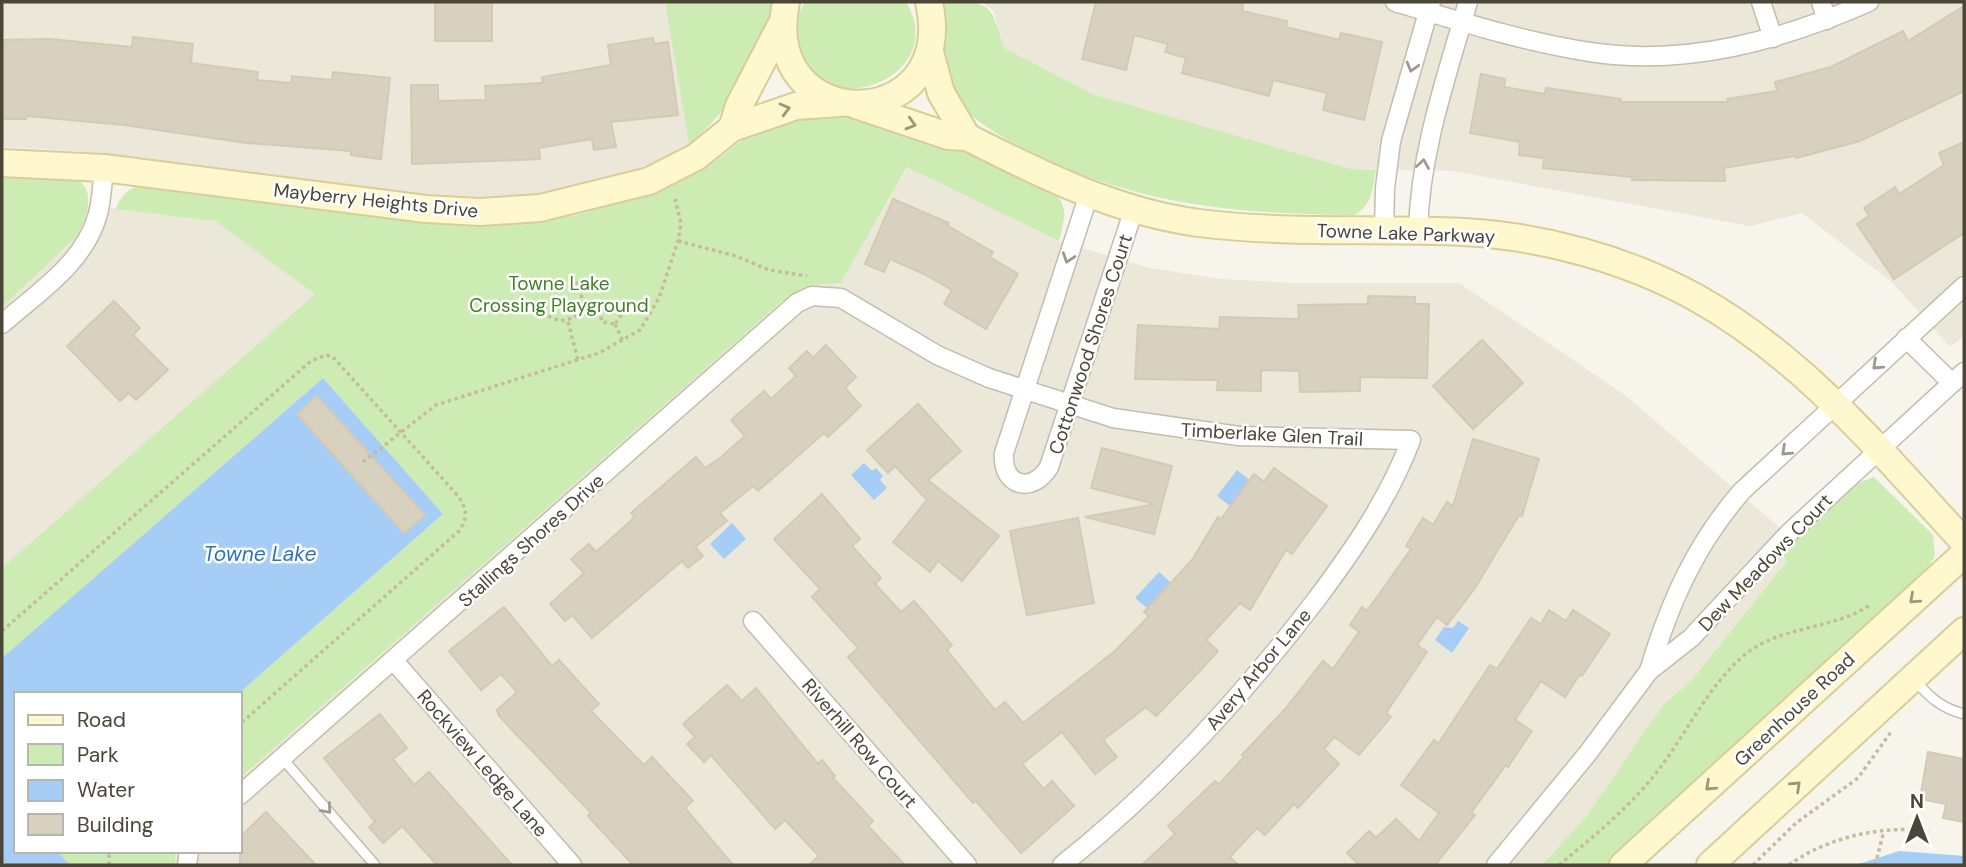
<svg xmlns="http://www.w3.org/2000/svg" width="1966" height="867" viewBox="0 0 1966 867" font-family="'DM Sans',sans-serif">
<rect width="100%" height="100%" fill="#f6f4eb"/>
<!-- residential -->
<g fill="#ebe7d9">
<path d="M2 2H665L689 144 664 158 625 174 519 197 438 196 77 151 2 147Z"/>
<path d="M982 2H1964V336L1950 347 1893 283 1802 213 1750 226 1453 171 1351 169 1092 94 1003 48 994 11Z"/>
<path d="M908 167 1059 241 1150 268 1221 279 1295 283H1459L1625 395 1795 541 1782 554 1787 561 1692 680 1663 705 1586 818 1542 865H175L176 851H240V778L781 302 801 289 820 282 841 283Z"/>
<path d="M89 205 215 221 316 294 2 568V307L76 237Z"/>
</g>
<!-- green -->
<g fill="#cdecb3">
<path d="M665 2H773C768 53 729 112 689 144Z"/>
<path d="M805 2H906C953 78 815 130 799 44 796 29 796 15 805 2Z"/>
<path d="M936 2C991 2 990 0 1004 48L1092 94 1351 169 1376 170C1373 188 1372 206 1354 215 1235 214 1133 205 1025 149 994 133 960 114 946 81 938 61 939 24 936 2Z"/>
<path d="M814 112 869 121 968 149 1055 194C1070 208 1063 223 1059 241L907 167 841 283C816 282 802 288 781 302L240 778 238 694 443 514 323 378 2 658V568L315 294 215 221 116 209C121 195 127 190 140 185L459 226 508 224 572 216 660 192 709 166 758 128Z"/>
<path d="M2 175 77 179C98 193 85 219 76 237L2 307Z"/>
<path d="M1874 477 1933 535 1935 556 1929 566 1610 865H1542L1586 817 1663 705 1692 680 1787 561 1782 554 1852 485Z"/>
<path d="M57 851H176L175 865H70Z"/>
</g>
<!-- water -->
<g fill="#a6cdf5">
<path d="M323 378 443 514 238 694H16V851H57L70 865H2V658Z"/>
<path d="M864 463 872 471 876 468 883 476 880 480 887 488 874 500 851 475Z"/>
<path d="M1237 470 1250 480 1230 506 1217 496Z"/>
<path d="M732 523 746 539 724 559 710 544Z"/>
<path d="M1159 572 1171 583 1147 608 1135 598Z"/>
<path d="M1458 621 1469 628 1452 653 1435 640 1444 627 1453 628Z"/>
<path d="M1899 851 1964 856V865H1856Z"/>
</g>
<!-- building -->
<g fill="#d9d1c0" stroke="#d4cab3" stroke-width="2">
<rect x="435" y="2" width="57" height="39"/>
<path d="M1096 2H1234L1243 4 1242 11 1287 21 1286 27 1339 40 1341 33 1382 42 1364 120 1323 110 1327 93 1273 80 1269 96 1182 73 1186 58 1165 52 1168 44 1134 35 1126 70 1082 59Z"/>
<path d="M1964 6V91L1860 141 1796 158 1795 156 1724 168 1725 181 1632 180V177L1543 168 1544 158 1519 155 1520 142 1470 133 1481 74 1505 79 1504 87 1545 94 1546 88 1621 99 1620 102H1728L1727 99 1777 91 1775 82 1831 67 1903 31 1908 41Z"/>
<path d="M133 37 193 44 191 63 258 72 257 80 291 83 292 76 332 80 333 72 390 78 381 159 351 155V151L246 143 124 125 26 116V119H2V40L50 39 132 47Z"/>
<path d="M653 38 654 44 668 42 678 115 611 122 616 147 594 150 592 139 539 148 540 159 412 164 411 85H438V101L486 100 485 86 543 83 542 77 611 65 608 45Z"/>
<path d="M1964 142V233L1894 279 1857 224 1869 216 1864 208 1895 187 1899 194 1944 165 1939 153Z"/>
<path d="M893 199 949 223 948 226 993 252 990 257 1018 274 986 329 944 304 952 290 924 274 890 259 884 272 865 264Z"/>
<path d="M1368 296 1415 297V304H1429L1427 378 1360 377V391L1300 392 1299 371 1261 370V391L1217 390 1218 380 1135 379 1138 325 1219 329 1220 317 1299 319 1298 305 1368 304Z"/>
<path d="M114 301 140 328 133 335 168 370 136 400 129 393 120 401 67 346Z"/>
<path d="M1482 340 1523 383 1473 429 1433 386Z"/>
<path d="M826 345 856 377 845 388 861 406 828 437 824 433 758 491 753 486 720 513 727 521 695 547 703 556 688 568 682 561 592 638 572 615 565 621 550 604 584 573 571 559 589 544 596 552 635 517 631 513 696 457 705 468 720 458 745 436 731 420 764 391 771 399 796 376 789 368 807 351 813 358Z"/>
<path d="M317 396 425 515 404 533 297 414Z"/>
<path d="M918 404 961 451 928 480 999 536 962 581 938 561 930 572 893 542 927 500 895 466 888 473 867 450Z"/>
<path d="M1473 439 1539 459 1522 516 1519 515 1475 588 1447 625 1437 617 1417 645 1427 652 1386 713 1391 717 1359 755 1334 737 1324 749 1339 764 1298 808 1294 804 1265 835 1257 828 1230 857 1238 865H1142L1175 834 1168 826 1215 781 1219 784 1244 757 1242 755 1286 708 1323 661 1333 669 1359 632 1350 625 1362 607 1367 611 1411 549 1406 546 1423 518 1433 525 1447 502 1453 506Z"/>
<path d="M1102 448 1172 466 1154 534 1085 517 1155 504 1091 488Z"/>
<path d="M1274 468 1327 506 1292 554 1286 550 1250 610 1240 603 1206 640 1218 651 1197 674 1156 716 1146 707 1103 740 1117 757 1095 774 1062 732 1022 764 1044 789 1052 781 1074 806 1021 853 976 801 973 803 848 657 858 648 812 597 820 589 774 539 822 494 860 539 852 546 881 578 875 584 901 612 914 601 952 645 947 650 995 710 1005 702 1023 723 1115 651 1149 616 1144 612 1192 560 1218 517 1221 519 1254 474 1264 482Z"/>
<path d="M1078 518 1094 603 1027 615 1010 531Z"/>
<path d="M504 607 552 666 559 660 599 704 591 711 644 765 652 757 693 801 685 808 733 865H633L588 816 591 813 499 716 497 710 517 692 501 674 481 690 449 651Z"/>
<path d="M1549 610 1566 621 1573 610 1610 634 1582 676 1580 674 1565 697 1541 681 1515 720 1532 731 1508 767 1506 765 1471 813 1475 815 1435 865H1359L1347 853 1369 831 1376 838 1396 819 1419 841 1439 813 1401 785 1434 740 1438 744 1490 665 1497 669 1531 618 1541 624Z"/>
<path d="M727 685 742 701 756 688 818 764 822 760 835 776 833 778 873 821 868 826 905 865H809L819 856 785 820 775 829 711 755 704 762 687 744 695 737 683 724Z"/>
<path d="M380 714 407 748 393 759 414 785 429 772 512 865H437L402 826 383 843 369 827 375 822 324 758Z"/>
<path d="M1928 752 1964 759V822L1943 818 1946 804 1920 799Z"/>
<path d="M266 812 316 865H240V837Z"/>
</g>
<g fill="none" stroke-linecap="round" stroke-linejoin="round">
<defs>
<g id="lane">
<path d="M1914 679C1929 697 1941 708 1964 714"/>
<path d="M282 758 375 865"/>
</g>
<g id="street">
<path d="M1395 2C1459 21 1524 42 1590 52 1687 67 1782 40 1869 2"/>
<path d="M1761 2 1773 38"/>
<path d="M1821 2 1827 20"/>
<path d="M1089 194 1004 453C1001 486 1032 495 1049 467L1134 209"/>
<path d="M1384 231 1385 188 1391 141 1431 2"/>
<path d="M1418 231C1420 152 1446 78 1468 2"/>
<path d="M2 324C37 293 83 264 97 217 102 202 102 184 104 168"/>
<path d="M1906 338 1952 383"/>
<path d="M753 621 967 865"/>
<path d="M394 661 572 865"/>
<path d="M1649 671C1670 602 1695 545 1742 491L1964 286"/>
<path d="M240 795 797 303 812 296 841 298 937 355 989 378 1113 418 1239 436 1411 440C1388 500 1354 549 1316 600 1242 697 1158 789 1062 865"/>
<path d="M187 865 189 851"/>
<path d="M1496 865 1588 753 1649 671 1691 638 1790 532 1964 372"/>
</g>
<g id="secondary">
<path d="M786 2C758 138 959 137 929 2"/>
<path d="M930 52 941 93 967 137"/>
<path d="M856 105 948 136 967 137C1040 174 1116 212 1199 223 1286 234 1375 228 1463 232 1541 236 1626 259 1695 297 1803 357 1881 452 1964 542"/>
<path d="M732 128 739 106 780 27"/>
<path d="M2 163 104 168 426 209 480 212 540 208 649 181 696 157 732 128 796 106 840 103"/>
<path d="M1623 865 1964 554"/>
<path d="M1710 865 1964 631"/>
</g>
</defs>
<!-- lane casing -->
<use href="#lane" stroke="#c3bdad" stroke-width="12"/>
<!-- street casing -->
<use href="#street" stroke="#c3bdad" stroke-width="21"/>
<!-- secondary casing -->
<use href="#secondary" stroke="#d9cd99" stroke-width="30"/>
<!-- path -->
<g stroke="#c5bb9d" stroke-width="3.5" stroke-dasharray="3.5 3.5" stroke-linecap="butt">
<path d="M678 241 736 256 769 270 807 276"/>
<path d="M581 304 599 310"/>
<path d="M599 310 608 302 621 306 623 312 615 324"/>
<path d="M599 310 602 322 615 324"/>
<path d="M535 311 560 321 574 318C585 304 584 288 571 276"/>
<path d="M568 322 578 360"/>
<path d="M615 324 623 341"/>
<path d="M363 462 436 405 599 353 640 330 659 298 678 241 681 223 675 199"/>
<path d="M2 631 311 361 326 355 333 357 459 497C467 510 468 518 459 531L240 724"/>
<path d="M109 865V851"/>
<path d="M1559 865C1592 838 1626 810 1653 777 1684 739 1705 690 1742 657 1778 625 1831 631 1870 605"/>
<path d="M1753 865 1796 823 1858 778 1891 732"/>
<path d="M1789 865C1827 837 1883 825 1929 831"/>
<path d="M1875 865 1884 831"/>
</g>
<!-- lane -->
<use href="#lane" stroke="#fff" stroke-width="9"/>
<!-- street -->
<use href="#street" stroke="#fff" stroke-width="18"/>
<!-- secondary -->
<use href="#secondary" stroke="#fff7cd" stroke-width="26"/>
</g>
<!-- one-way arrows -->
<defs><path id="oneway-chevron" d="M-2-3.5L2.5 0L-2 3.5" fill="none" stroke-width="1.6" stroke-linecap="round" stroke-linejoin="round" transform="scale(1.75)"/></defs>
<g stroke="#9d9992">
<use href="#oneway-chevron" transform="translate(1412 67) rotate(106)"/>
<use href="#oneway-chevron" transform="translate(1423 164) rotate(-81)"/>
<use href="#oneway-chevron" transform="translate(1068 258) rotate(108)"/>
<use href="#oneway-chevron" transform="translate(1877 365) rotate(137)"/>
<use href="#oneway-chevron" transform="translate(1786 451) rotate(137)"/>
<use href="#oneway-chevron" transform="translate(327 809) rotate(49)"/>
</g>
<g stroke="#9d967b">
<use href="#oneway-chevron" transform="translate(785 109) rotate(-15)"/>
<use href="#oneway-chevron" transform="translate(911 124) rotate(16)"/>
<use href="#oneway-chevron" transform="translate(1914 599) rotate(138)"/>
<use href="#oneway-chevron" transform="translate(1710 786) rotate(137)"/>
<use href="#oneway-chevron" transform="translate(1796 786) rotate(-43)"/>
</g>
<g text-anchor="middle" stroke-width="5" stroke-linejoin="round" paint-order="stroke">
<!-- street labels -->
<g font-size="19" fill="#4c4638" stroke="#fff">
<text transform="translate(376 200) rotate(6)" y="7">Mayberry Heights Drive</text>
<text transform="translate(1406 233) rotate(2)" y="7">Towne Lake Parkway</text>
<text transform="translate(1090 344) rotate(-72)" y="7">Cottonwood Shores Court</text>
<text transform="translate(1272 434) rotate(3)" y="7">Timberlake Glen Trail</text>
<text transform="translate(531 540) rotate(-42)" y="7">Stallings Shores Drive</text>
<text transform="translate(1765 562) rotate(-46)" y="7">Dew Meadows Court</text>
<text transform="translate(1258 669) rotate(-50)" y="7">Avery Arbor Lane</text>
<text transform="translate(1794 709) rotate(-43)" y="7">Greenhouse Road</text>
<text transform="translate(860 743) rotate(49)" y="7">Riverhill Row Court</text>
<text transform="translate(483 763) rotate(49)" y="7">Rockview Ledge Lane</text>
</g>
<!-- park labels -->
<g font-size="19" fill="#418226" stroke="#fff">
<text x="559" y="290">Towne Lake<tspan x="559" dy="22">Crossing Playground</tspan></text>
</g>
<!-- water labels -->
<g font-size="21" font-style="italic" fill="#2972c0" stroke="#fff">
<text x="260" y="561">Towne Lake</text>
</g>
</g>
<!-- border -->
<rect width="1966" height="867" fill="none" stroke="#4c4638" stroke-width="7"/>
<!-- legend -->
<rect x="14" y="692" width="228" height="161" fill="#ffffff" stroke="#b7b5af" stroke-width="2"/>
<rect x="28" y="715" width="35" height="10" fill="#fff7cd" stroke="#b7b5af" stroke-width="2"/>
<text x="77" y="727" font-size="21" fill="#4c4638">Road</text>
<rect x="28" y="744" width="35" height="21" fill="#cdecb3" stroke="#b7b5af" stroke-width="2"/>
<text x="77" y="762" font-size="21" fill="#4c4638">Park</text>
<rect x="28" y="780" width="35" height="21" fill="#a6cdf5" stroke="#b7b5af" stroke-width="2"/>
<text x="77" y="797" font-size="21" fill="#4c4638">Water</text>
<rect x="28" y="814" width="35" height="21" fill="#d9d1c0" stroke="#b7b5af" stroke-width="2"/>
<text x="77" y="832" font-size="21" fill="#4c4638">Building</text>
<!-- north arrow -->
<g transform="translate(1917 818)" stroke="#ffffff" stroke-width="5" paint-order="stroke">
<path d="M0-5L12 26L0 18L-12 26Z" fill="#4c4638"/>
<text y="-10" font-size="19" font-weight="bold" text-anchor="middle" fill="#4c4638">N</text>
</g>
</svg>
